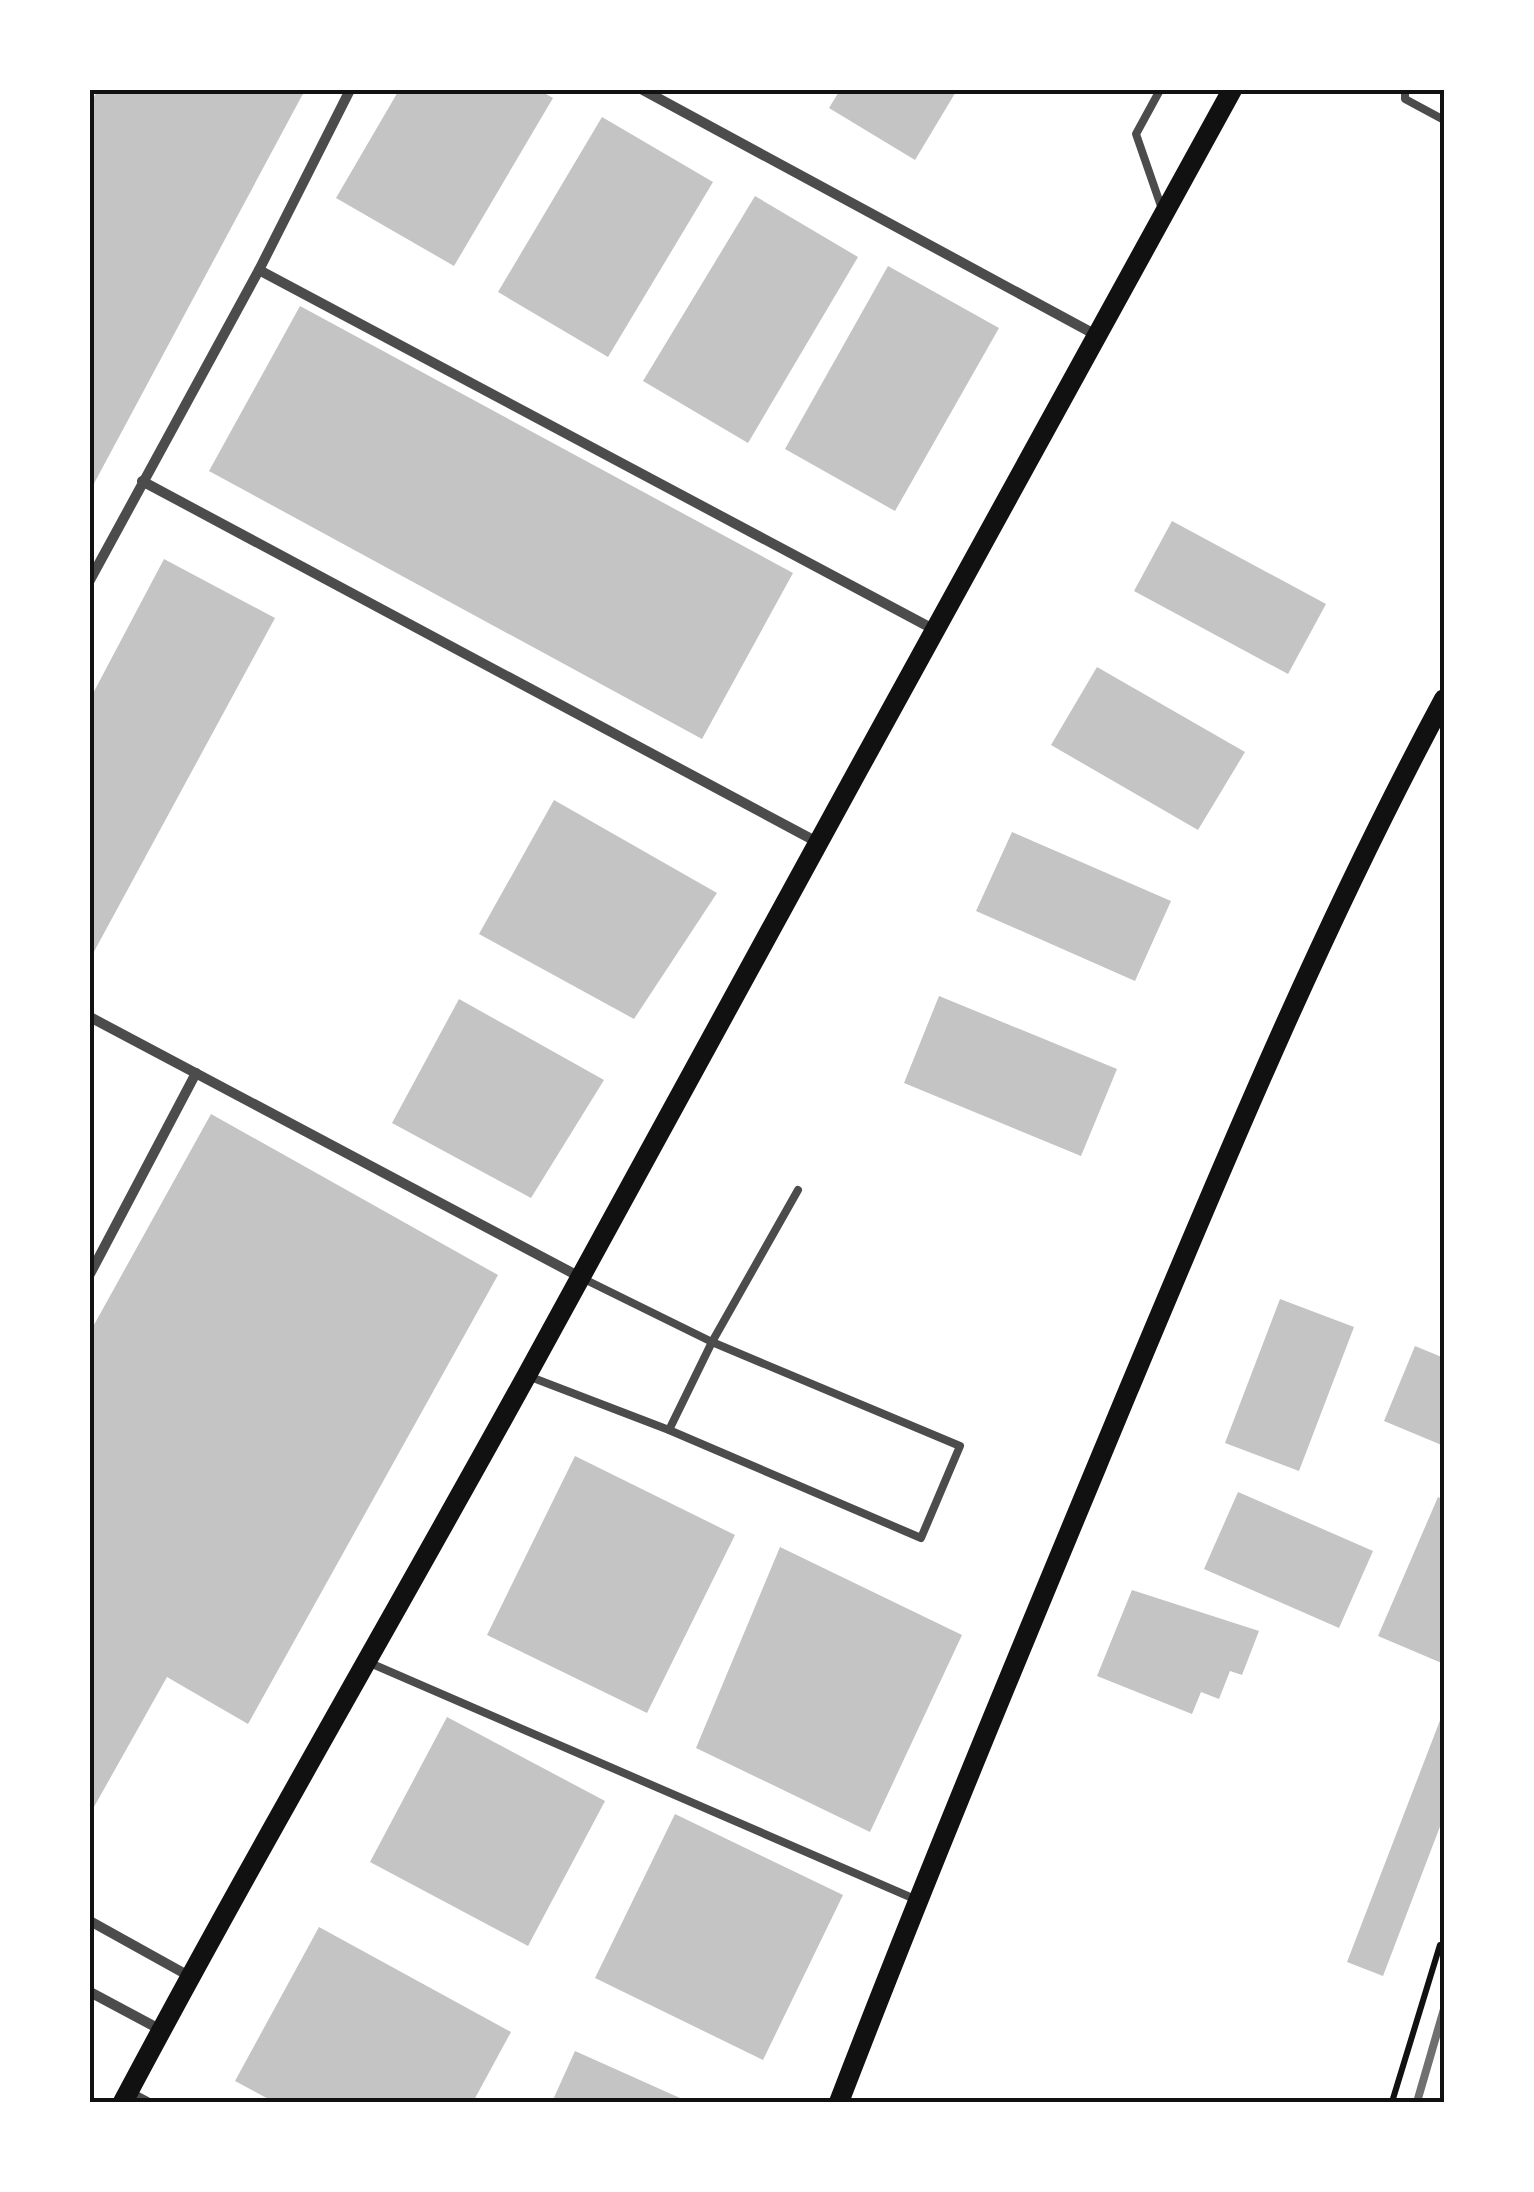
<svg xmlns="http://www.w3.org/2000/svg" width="1534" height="2192" font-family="'DM Sans',sans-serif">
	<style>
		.building { fill: #c4c4c4 }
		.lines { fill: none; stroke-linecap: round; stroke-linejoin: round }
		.path { stroke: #111; stroke-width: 6 }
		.service { stroke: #4c4c4c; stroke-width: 8 }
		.minor { stroke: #4c4c4c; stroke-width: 10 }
		.secondary { stroke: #111; stroke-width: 20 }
		.rail { stroke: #707070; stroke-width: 8 }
		.neatline { fill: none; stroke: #111; stroke-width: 4 }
	</style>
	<rect width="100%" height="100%" fill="#fff"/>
	<g class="building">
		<path d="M98,90h207l-215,401v-387z"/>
		<path d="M399,90h140l14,8 -99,168 -118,-68z"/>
		<path d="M840,90h117l-42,70 -86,-52z"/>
		<path d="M602,117l111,65 -105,175 -110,-65z"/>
		<path d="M755,196l103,61 -110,186 -105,-62z"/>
		<path d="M888,266l111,62 -104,183 -110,-62z"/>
		<path d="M300,306l493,267 -91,166 -493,-268z"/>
		<path d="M1172,521l154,83 -38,70 -154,-83z"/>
		<path d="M164,559l111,59 -185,341v-260z"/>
		<path d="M1097,667l148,85 -47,78 -147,-85z"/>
		<path d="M554,800l163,93 -83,126 -155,-85z"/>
		<path d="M1012,832l159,69 -36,80 -159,-70z"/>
		<path d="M939,996l178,73 -36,87 -177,-73z"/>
		<path d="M459,999l145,81 -73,118 -139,-75z"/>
		<path d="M211,1114l287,161 -250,449 -81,-47 -77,137v-482z"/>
		<path d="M1280,1299l74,28 -55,144 -74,-28z"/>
		<path d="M1415,1346l29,12v88l-60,-25z"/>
		<path d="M575,1456l160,79 -88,178 -160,-78z"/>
		<path d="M1238,1492l135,59 -34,77 -135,-59z"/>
		<path d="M1438,1497l6,3v164l-66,-28z"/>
		<path d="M780,1547l182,88 -92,197 -174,-84z"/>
		<path d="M1132,1590l127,41 -17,44 -12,-4 -11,28 -18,-7 -9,22 -95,-38z"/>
		<path d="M1444,1710v106l-61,160 -36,-14z"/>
		<path d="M447,1717l158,84 -77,145 -158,-84z"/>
		<path d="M675,1814l168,81 -80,165 -168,-82z"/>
		<path d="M319,1927l192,105 -38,70h-199l-39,-21z"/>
		<path d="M575,2051l114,51h-137z"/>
	</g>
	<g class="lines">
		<path class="path" d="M1392,2102l48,-157"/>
		<g class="service">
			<path d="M1160,90l-24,44 26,75"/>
			<path d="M1405,90v9l39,21"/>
			<path d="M528,1376l141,54 252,108 39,-92 -248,-104 -128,-63"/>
			<path d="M669,1430l43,-88 86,-152"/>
			<path d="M370,1663l547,237"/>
		</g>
		<g class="minor">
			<path d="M643,90l453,245"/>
			<path d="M259,270l674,359"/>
			<path d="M142,481l675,361"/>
			<path d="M90,580l169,-310 91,-180"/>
			<path d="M90,1017l490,260"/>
			<path d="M90,1274l106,-201"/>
			<path d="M90,1921l99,55"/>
			<path d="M90,1992l71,38"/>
			<path d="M128,2092l19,10"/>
		</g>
		<g class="secondary">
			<path d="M123,2102c130,-245 270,-484 404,-727 236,-428 467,-858 705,-1285"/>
			<path d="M839,2102c92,-239 191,-475 289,-711 98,-234 196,-469 316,-692"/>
		</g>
		<g class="rail">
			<path d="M1417,2102l27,-93"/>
			<path d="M1443,2102l1,-3"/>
		</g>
	</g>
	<rect width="1534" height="2192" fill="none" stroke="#ffffff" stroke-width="185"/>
	<rect x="92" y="92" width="1350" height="2008" class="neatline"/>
</svg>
